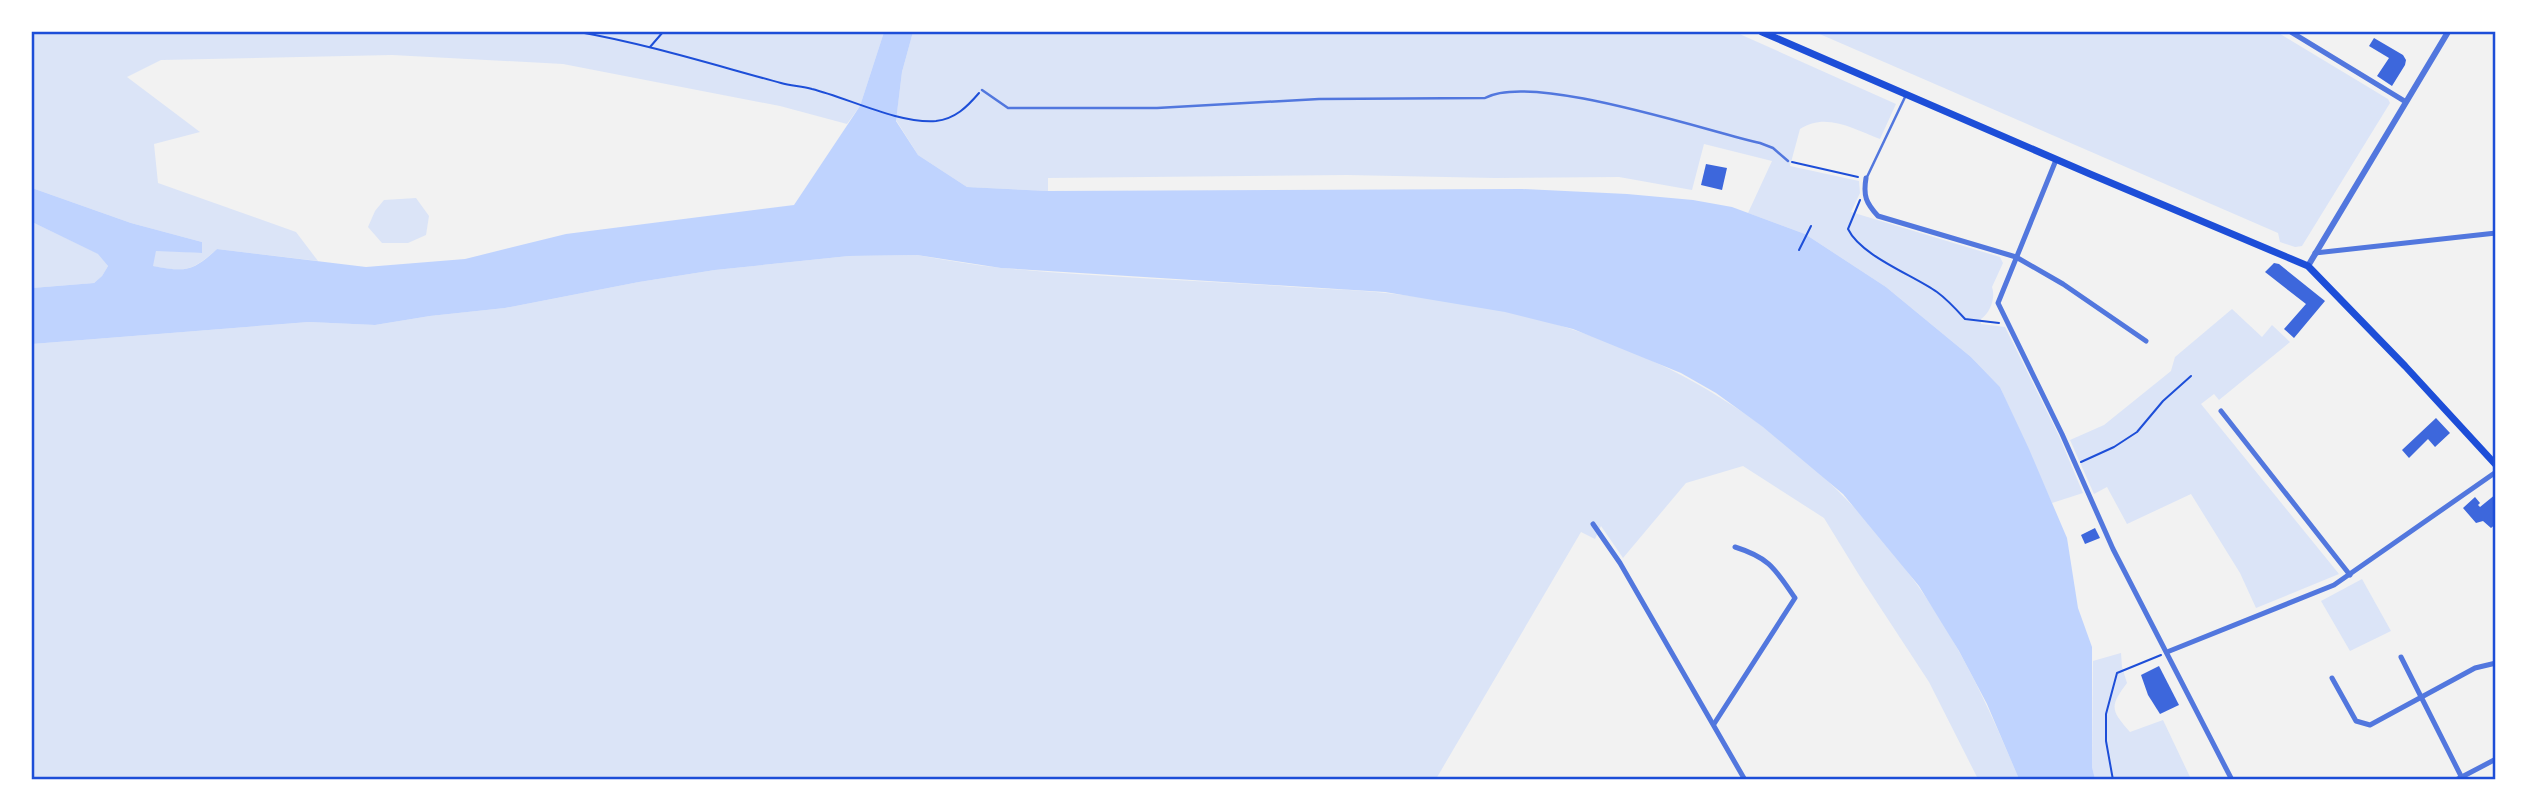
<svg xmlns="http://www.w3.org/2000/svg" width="2527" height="811" font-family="'DejaVu Sans',sans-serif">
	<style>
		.green { fill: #dbe4f7 }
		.water { fill: #bfd3fe }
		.building { fill: #3d67dc }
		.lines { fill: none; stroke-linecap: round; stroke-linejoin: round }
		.path { stroke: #1d4ed8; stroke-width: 2 }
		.service { stroke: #5277de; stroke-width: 2.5 }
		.minor { stroke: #5277de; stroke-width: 5 }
		.tertiary { stroke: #5277de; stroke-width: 6 }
		.secondary { stroke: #1d4ed8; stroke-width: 7 }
		.neatline { fill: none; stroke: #1d4ed8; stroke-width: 2.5 }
	</style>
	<rect width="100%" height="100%" fill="#f2f2f2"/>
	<g class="green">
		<path d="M32,32h852l-24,74 -13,18 -67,-18 -217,-42 -171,-9 -231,5 -34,17 73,55 -46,12 4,39 138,49 22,29 -101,-12c-26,23 -31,23 -65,17l4,-16 45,3 1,-11 -71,-19 -99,-35z"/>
		<path d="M913,32h822l161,72 -16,35c-27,-10 -54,-27 -80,-10l-10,37 69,15 1,12 -9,19 149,45 3,6 -11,24c4,11 -2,26 -11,32v5l24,3 54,109 24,57 -31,10 -52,-116 -29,-30 -85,-70 -81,-53 -57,-21 24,-52 -68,-17 -12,46 -73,-13 -124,1 -148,-3 -299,3v13l-81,-4 -49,-32 -22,-35 6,-48z"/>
		<path d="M1815,32h462l111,67 2,4 -88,143 -7,1 -15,-5 -2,-9z"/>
		<path d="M416,198l13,18 -3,19 -18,8h-26l-14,-16 7,-16 9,-11z"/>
		<path d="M32,222l67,32 9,12 -6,10 -8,7 -62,5z"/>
		<path d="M917,255c28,5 57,10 85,13 92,9 185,12 278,18 35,3 71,3 106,7 62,7 128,17 188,37 142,46 258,134 344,256 43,60 73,126 101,193h-41l-49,-97 -70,-107 -35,-57 -81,-52 -57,17 -63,75 -22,-32 -6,13 -14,-7 -145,247 -1404,1v-436l277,-22 66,3 55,-9 75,-8 134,-26 76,-12 134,-14z"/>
		<path d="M2232,309l30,28 10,-12 18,17 -71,58 -5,-6 -13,10 138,170 -83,34 -16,-35 -49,-79 -64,30 -20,-37 -13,7 -24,-54 34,-15 67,-54 4,-14z"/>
		<path d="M2362,579l29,52 -41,20 -29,-50z"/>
		<path d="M2121,653l1,14 5,16c-18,24 -16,27 3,49l33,-12 28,59h-96l-3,-12 1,-106z"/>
	</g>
	<path class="water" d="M884,32h29l-11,40 -6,49 22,34 49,32 81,4 474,-2 105,5 66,6 39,7 73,27 81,53 85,70 29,30 29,62 38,89 11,70 14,39v120l3,12h-76l-32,-75 -28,-53 -40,-65 -76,-92 -80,-67 -47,-34 -35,-20 -108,-44 -68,-17 -120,-20 -384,-24 -84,-13 -68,1 -134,14 -76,12 -134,26 -75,8 -55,9 -66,-3 -277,22v-56l62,-5 8,-7 6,-10 -10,-12 -66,-32v-34l99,35 71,19v11l-46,-2 -3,15c33,6 39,6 64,-17l149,18 99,-8 101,-25 228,-29 66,-99z"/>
	<g class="building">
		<path d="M2374,38l29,17 3,5 -1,5 -13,21 -15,-10 12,-18 -20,-12z"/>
		<path d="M1706,164l21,4 -5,22 -21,-5z"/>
		<path d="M2274,263l5,1 46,37 -31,37 -10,-9 22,-25 -41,-32z"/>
		<path d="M2436,418l14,15 -15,14 -7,-8 -19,19 -7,-8z"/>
		<path d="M2496,494v30l-5,4 -8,-7 -7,2 -13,-15 12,-11 5,6 -2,2 2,2z"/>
		<path d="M2095,528l5,10 -15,6 -4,-9z"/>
		<path d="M2159,666l20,39 -19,9 -12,-19 -7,-20z"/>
	</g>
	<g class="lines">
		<g class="path">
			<path d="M579,32c68,12 135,33 202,51 10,3 21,3 31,6 36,9 87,35 124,32 19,-2 31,-14 43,-28"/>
			<path d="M650,47l13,-15"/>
			<path d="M1792,162l66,15"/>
			<path d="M1860,200l-12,29c13,27 65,46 89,63 11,8 19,17 28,27l34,4"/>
			<path d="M1799,250l12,-24"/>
			<path d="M2081,462l33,-15 23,-15 26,-31 28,-25"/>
			<path d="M2113,780l-7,-39v-27l11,-41 44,-18"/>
		</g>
		<g class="service">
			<path d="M982,90l26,18h149l162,-9 166,-1c46,-26 218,32 275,45l13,5 15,13"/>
			<path d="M1867,177l39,-82"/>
		</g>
		<g class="minor">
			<path d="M2291,32l115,70"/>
			<path d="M2056,160l-58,143 64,131 51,115 119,231"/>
			<path d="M1866,178c-3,18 0,25 12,38l138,41 47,27 83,57"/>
			<path d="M2315,253l181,-20"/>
			<path d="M2221,411l129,164"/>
			<path d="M1593,524l27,39 125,217"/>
			<path d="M2167,652l167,-67 162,-113"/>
			<path d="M2401,657l62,123"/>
			<path d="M2332,678l24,43 14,4 105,-57 21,-5"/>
			<path d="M1714,724l81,-126c-20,-29 -25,-40 -60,-51"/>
			<path d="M2456,780l40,-21"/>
		</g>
		<path class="tertiary" d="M2308,266l140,-234"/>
		<path class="secondary" d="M1762,32l328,142 218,92 97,100 91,99"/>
	</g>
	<rect width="2527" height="811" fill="none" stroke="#ffffff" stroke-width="66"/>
	<rect x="33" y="33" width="2461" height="745" class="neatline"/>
</svg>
